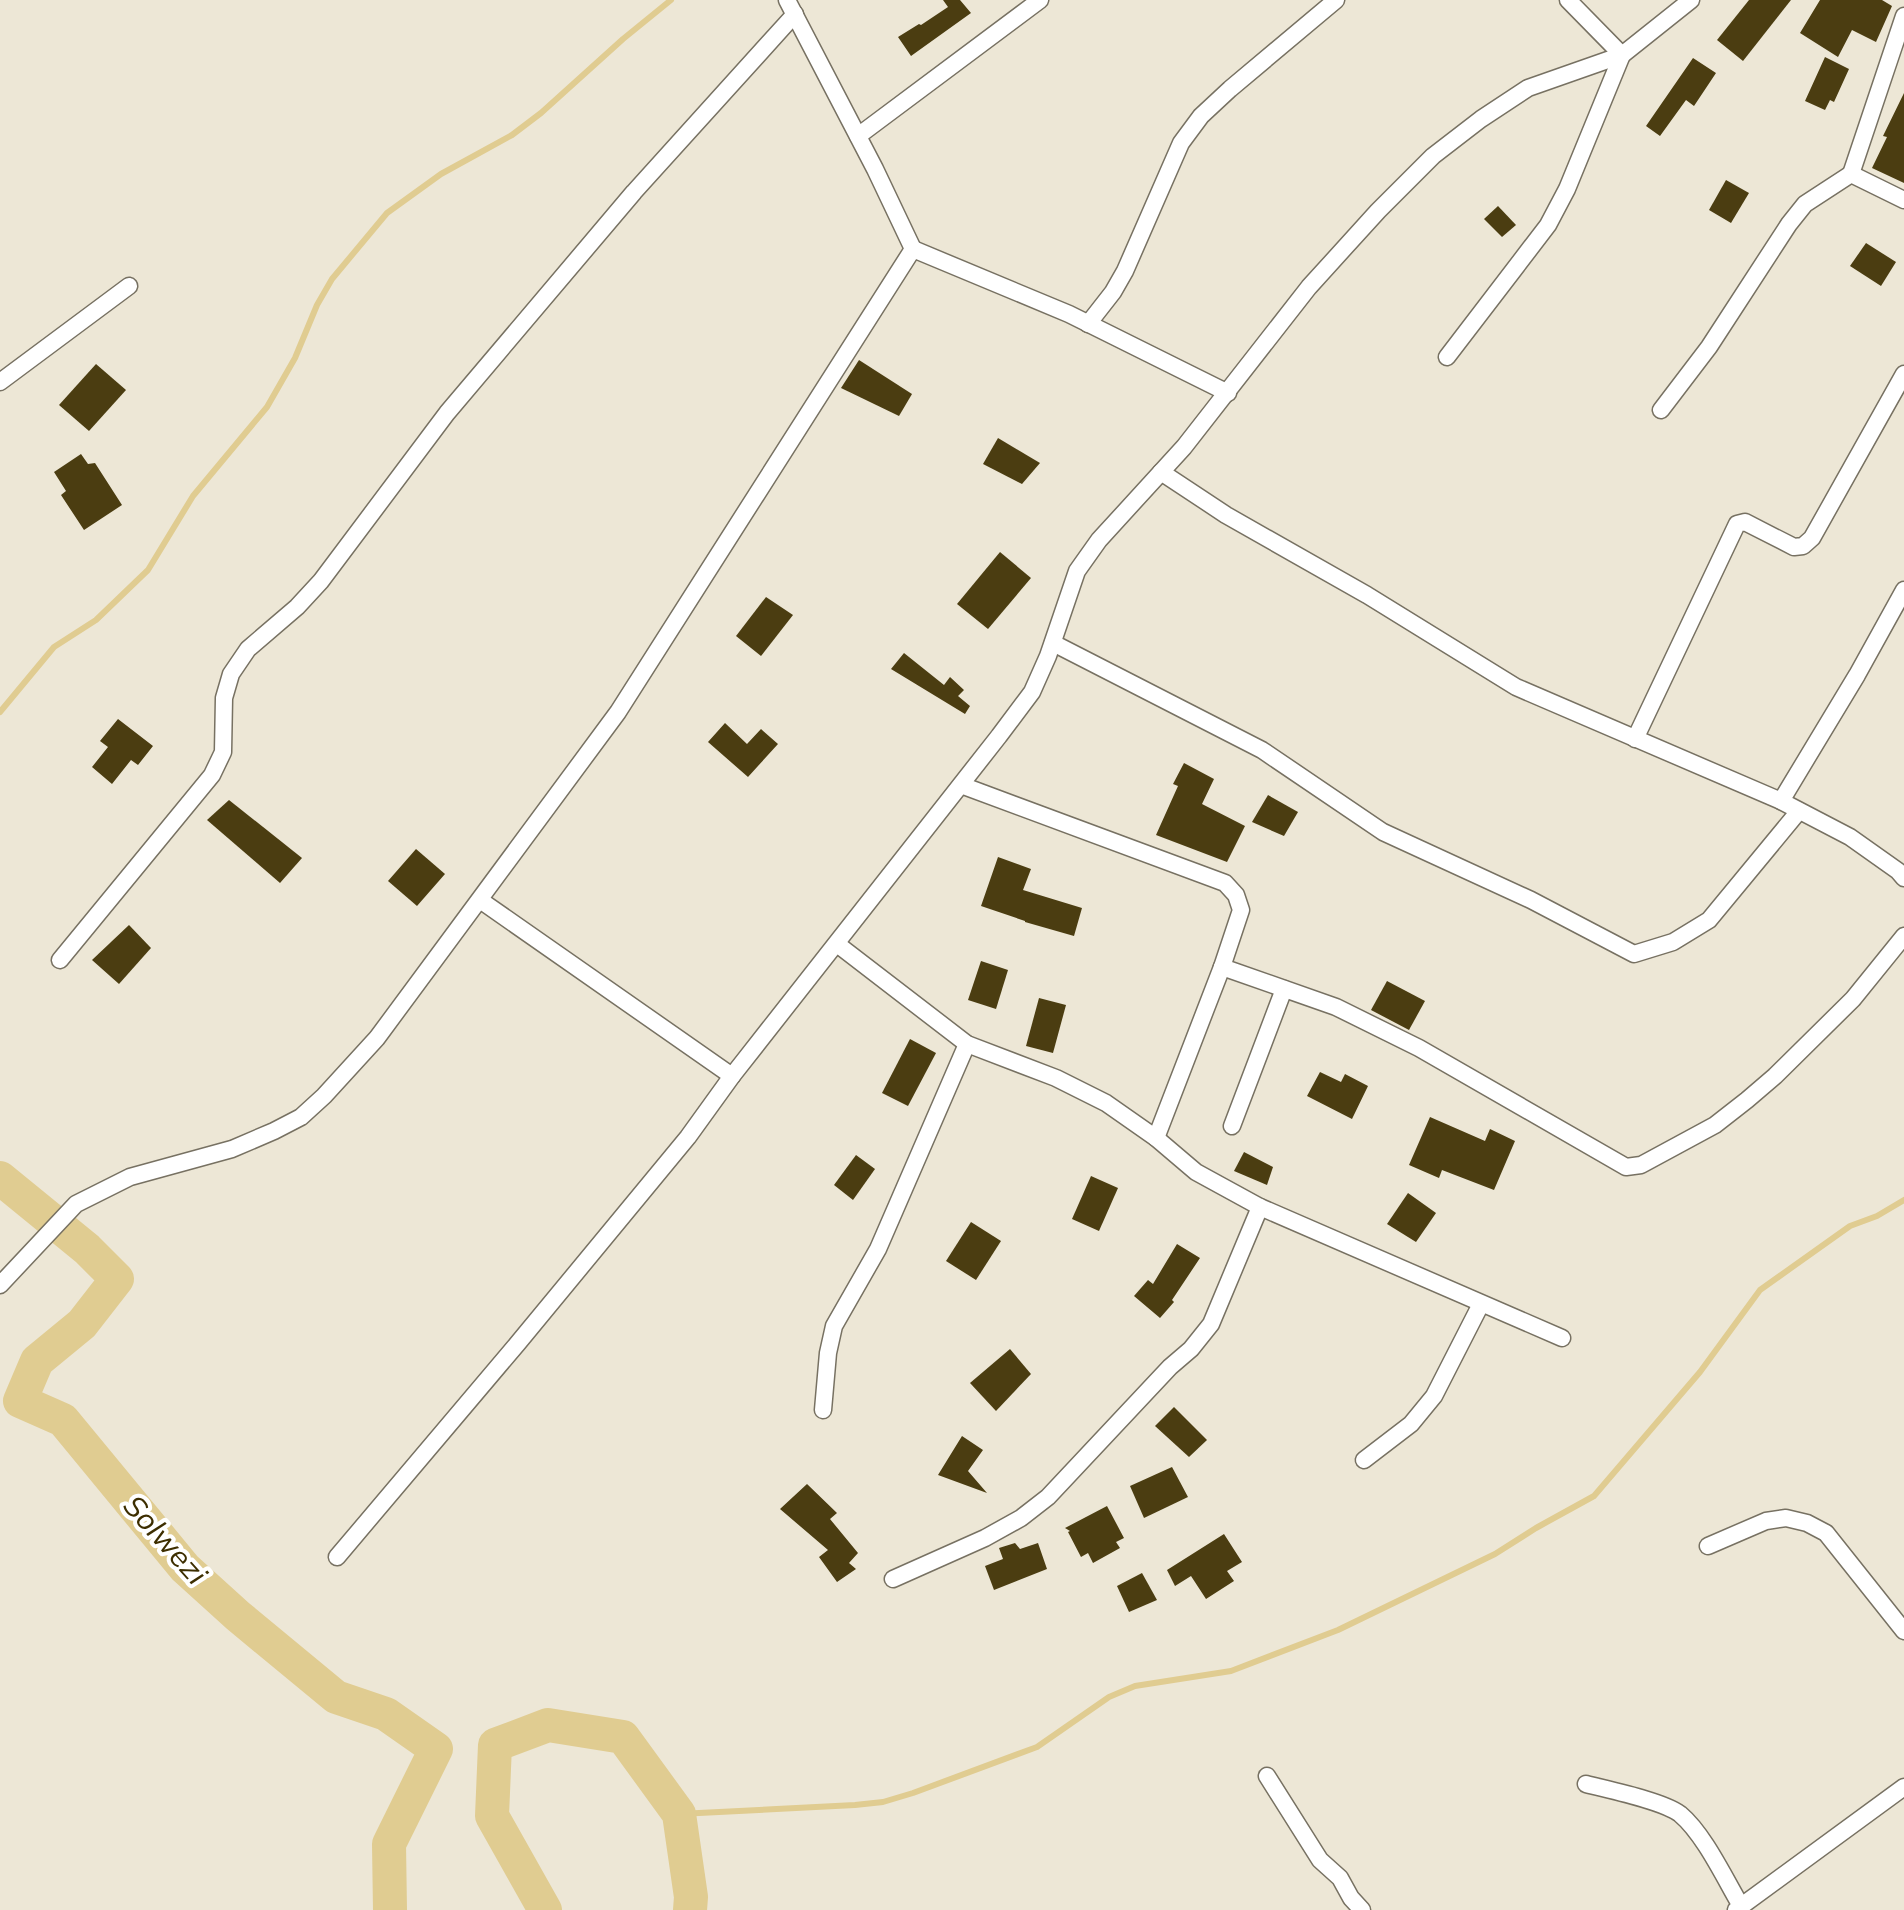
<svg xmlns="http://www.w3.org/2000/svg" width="1904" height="1910" font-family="Mulish,sans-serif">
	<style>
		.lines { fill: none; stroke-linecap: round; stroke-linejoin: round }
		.stream { stroke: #e0cc91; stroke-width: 6 }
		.river { stroke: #e0cc91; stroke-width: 34 }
		.building { fill: #4b3d11 }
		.street-casing { stroke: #777162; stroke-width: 19 }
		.street { stroke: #fff; stroke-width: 16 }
		.labels { text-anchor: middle; stroke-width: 8; stroke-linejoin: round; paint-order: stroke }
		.water-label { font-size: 30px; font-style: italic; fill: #3d2e00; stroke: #fff }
	</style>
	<rect width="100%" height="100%" fill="#ede7d6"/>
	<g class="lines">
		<g class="stream">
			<path d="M0,712l54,-65 42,-27 52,-50 45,-74 74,-89 28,-49 22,-53 15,-26 55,-66 54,-39 71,-39 29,-22 82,-74 48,-39"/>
			<path d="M679,1814l176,-9 28,-3 30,-9 124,-46 72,-50 26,-11 96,-15 107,-41 157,-76 41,-26 58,-32 106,-124 60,-82 90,-64 27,-10 27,-16"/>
		</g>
		<g class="river">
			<path d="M0,1178l87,71 30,30 -35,45 -45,37 -17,40 43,19 122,148 53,48 98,81 50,17 50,35 -47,95 1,66"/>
			<path d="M545,1910l-53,-94 3,-71 53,-20 75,12 56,77 12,83 -1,13"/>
		</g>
	</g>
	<g class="building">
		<path d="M943,0h17l11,13 -60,43 -13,-19 21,-13 2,1 27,-18z"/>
		<path d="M1749,0h42l-48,61 -26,-21z"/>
		<path d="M1820,0h62l10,6 -16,36 -24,-12 -14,27 -38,-24z"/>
		<path d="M1825,57l24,12 -15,33 -4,-2 -5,10 -20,-9z"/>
		<path d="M1693,58l23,15 -22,33 -8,-6 -26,36 -14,-10z"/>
		<path d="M1904,93v90l-32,-15 15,-31 -4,-1z"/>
		<path d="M1726,180l23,13 -18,30 -22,-13z"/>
		<path d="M1498,206l18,19 -14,12 -18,-18z"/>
		<path d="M1866,243l30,19 -15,24 -31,-20z"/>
		<path d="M859,360l53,34 -13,22 -58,-28z"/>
		<path d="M96,364l30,26 -37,41 -30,-26z"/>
		<path d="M998,438l42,25 -18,21 -39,-20z"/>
		<path d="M81,454l7,10 7,-1 27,42 -38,25 -23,-35 5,-4 -12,-19z"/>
		<path d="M1000,552l31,26 -43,51 -31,-25z"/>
		<path d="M766,597l27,18 -32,41 -25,-20z"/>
		<path d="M904,653l40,32 6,-8 14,13 -6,6 12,10 -5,8 -74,-45z"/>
		<path d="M118,719l35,27 -15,19 -7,-5 -19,24 -20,-17 16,-20 -8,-6z"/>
		<path d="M725,723l22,21 14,-15 17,15 -30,33 -40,-35z"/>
		<path d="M1184,763l30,16 -12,25 43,22 -18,36 -71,-27 22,-49 -5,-2z"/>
		<path d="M1268,795l30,17 -14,24 -32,-14z"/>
		<path d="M229,800l73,58 -22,25 -73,-63z"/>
		<path d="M416,849l29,25 -28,32 -29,-25z"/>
		<path d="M998,857l33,12 -8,21 59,18 -8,28 -49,-14v-1l-44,-15z"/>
		<path d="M129,925l22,23 -32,36 -27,-24z"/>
		<path d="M981,961l27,9 -12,39 -28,-9z"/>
		<path d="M1387,981l38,20 -16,29 -38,-20z"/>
		<path d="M1039,998l27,7 -13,48 -27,-7z"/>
		<path d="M910,1039l26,14 -28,53 -26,-13z"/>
		<path d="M1320,1072l21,10 4,-8 23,12 -16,33 -45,-23z"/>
		<path d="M1430,1117l55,24 5,-12 25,12 -21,49 -52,-20 -3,8 -30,-13z"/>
		<path d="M1244,1152l29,15 -6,18 -33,-14z"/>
		<path d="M856,1155l19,14 -22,31 -19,-15z"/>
		<path d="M1091,1176l27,12 -19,43 -27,-12z"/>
		<path d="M1408,1193l28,20 -20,29 -29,-18z"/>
		<path d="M971,1222l30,19 -25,39 -30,-19z"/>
		<path d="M1177,1244l23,14 -28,42 2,2 -14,16 -26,-22 14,-16 5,4z"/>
		<path d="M1010,1349l21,25 -35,37 -26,-28z"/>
		<path d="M1174,1407l33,33 -18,17 -34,-31z"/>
		<path d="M962,1436l21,14 -15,21 19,22 -49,-18z"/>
		<path d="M1172,1467l16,30 -44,21 -14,-32z"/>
		<path d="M807,1484l30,29 -7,6 28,34 -9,10 7,6 -19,13 -18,-25 9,-7 -48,-41z"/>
		<path d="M1107,1506l17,32 -8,4 4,6 -27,15 -5,-10 -7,4 -13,-25 2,-1 -5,-3z"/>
		<path d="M1224,1534l18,28 -15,9 7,10 -28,18 -15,-23 -16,10 -8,-16z"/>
		<path d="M1015,1543l5,6 18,-6 9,26 -53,21 -9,-24 18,-7 -4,-11z"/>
		<path d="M1142,1573l15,27 -28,12 -12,-26z"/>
	</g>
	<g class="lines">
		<g class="street-casing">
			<g id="street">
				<path d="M858,136l182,-136"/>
				<path d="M1851,174l53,-158"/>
				<path d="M913,249l156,65 159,79"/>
				<path d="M1088,324l25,-32 12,-21 56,-128 20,-27 29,-27 106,-89"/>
				<path d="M1447,357l101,-132 19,-36 55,-134 -54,-55"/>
				<path d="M0,382l129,-96"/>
				<path d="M1661,410l48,-63 80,-123 16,-20 46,-30 53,26"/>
				<path d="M1161,472l65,43 141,80 149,92 265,114 69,36 48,34 6,7"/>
				<path d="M1053,643l209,107 121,82 148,68 103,54 39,-12 36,-22 90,-109"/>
				<path d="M1635,739l102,-215 8,-2 49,25 9,-1 9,-8 92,-164"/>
				<path d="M961,785l264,98 11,12 5,15 -19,57 -66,171"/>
				<path d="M1781,801l76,-126 47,-85"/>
				<path d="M480,900l252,176"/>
				<path d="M837,944l130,100 89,34 50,25 50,35 40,34 64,35 302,131"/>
				<path d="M60,960l152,-185 11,-23 1,-54 7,-24 17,-25 49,-42 24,-26 126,-168 187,-221 161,-178"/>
				<path d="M1222,967l114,40 83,41 207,119 15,-2 74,-40 32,-25 28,-24 78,-77 51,-63"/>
				<path d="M1232,1126l52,-137"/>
				<path d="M0,1285l76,-81 54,-27 102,-28 42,-18 27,-14 23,-21 53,-58 241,-326 295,-463 -38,-80 -88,-169"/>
				<path d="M823,1410l5,-57 6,-27 44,-77 89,-205"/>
				<path d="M1364,1460l47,-36 23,-28 47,-92"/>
				<path d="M1708,1546l58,-25 20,-3 21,5 19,10 78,98"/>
				<path d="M337,1557l181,-214 170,-206 44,-61 267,-340 33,-44 16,-36 29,-85 22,-31 85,-93 125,-160 69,-76 55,-55 48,-37 47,-31 94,-33 69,-55"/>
				<path d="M893,1579l92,-41 36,-20 27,-21 122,-130 21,-18 20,-25 49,-117"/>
				<path d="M1267,1776l53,84 20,18 11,20 11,12"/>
				<path d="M1586,1784c23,6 77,17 94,30 24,20 45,65 61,92"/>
				<path d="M1736,1910l168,-123"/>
			</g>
		</g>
		<use href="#street" class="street"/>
	</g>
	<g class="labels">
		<g class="water-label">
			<text transform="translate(165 1540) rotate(48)" y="10">Solwezi</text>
		</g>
	</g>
</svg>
